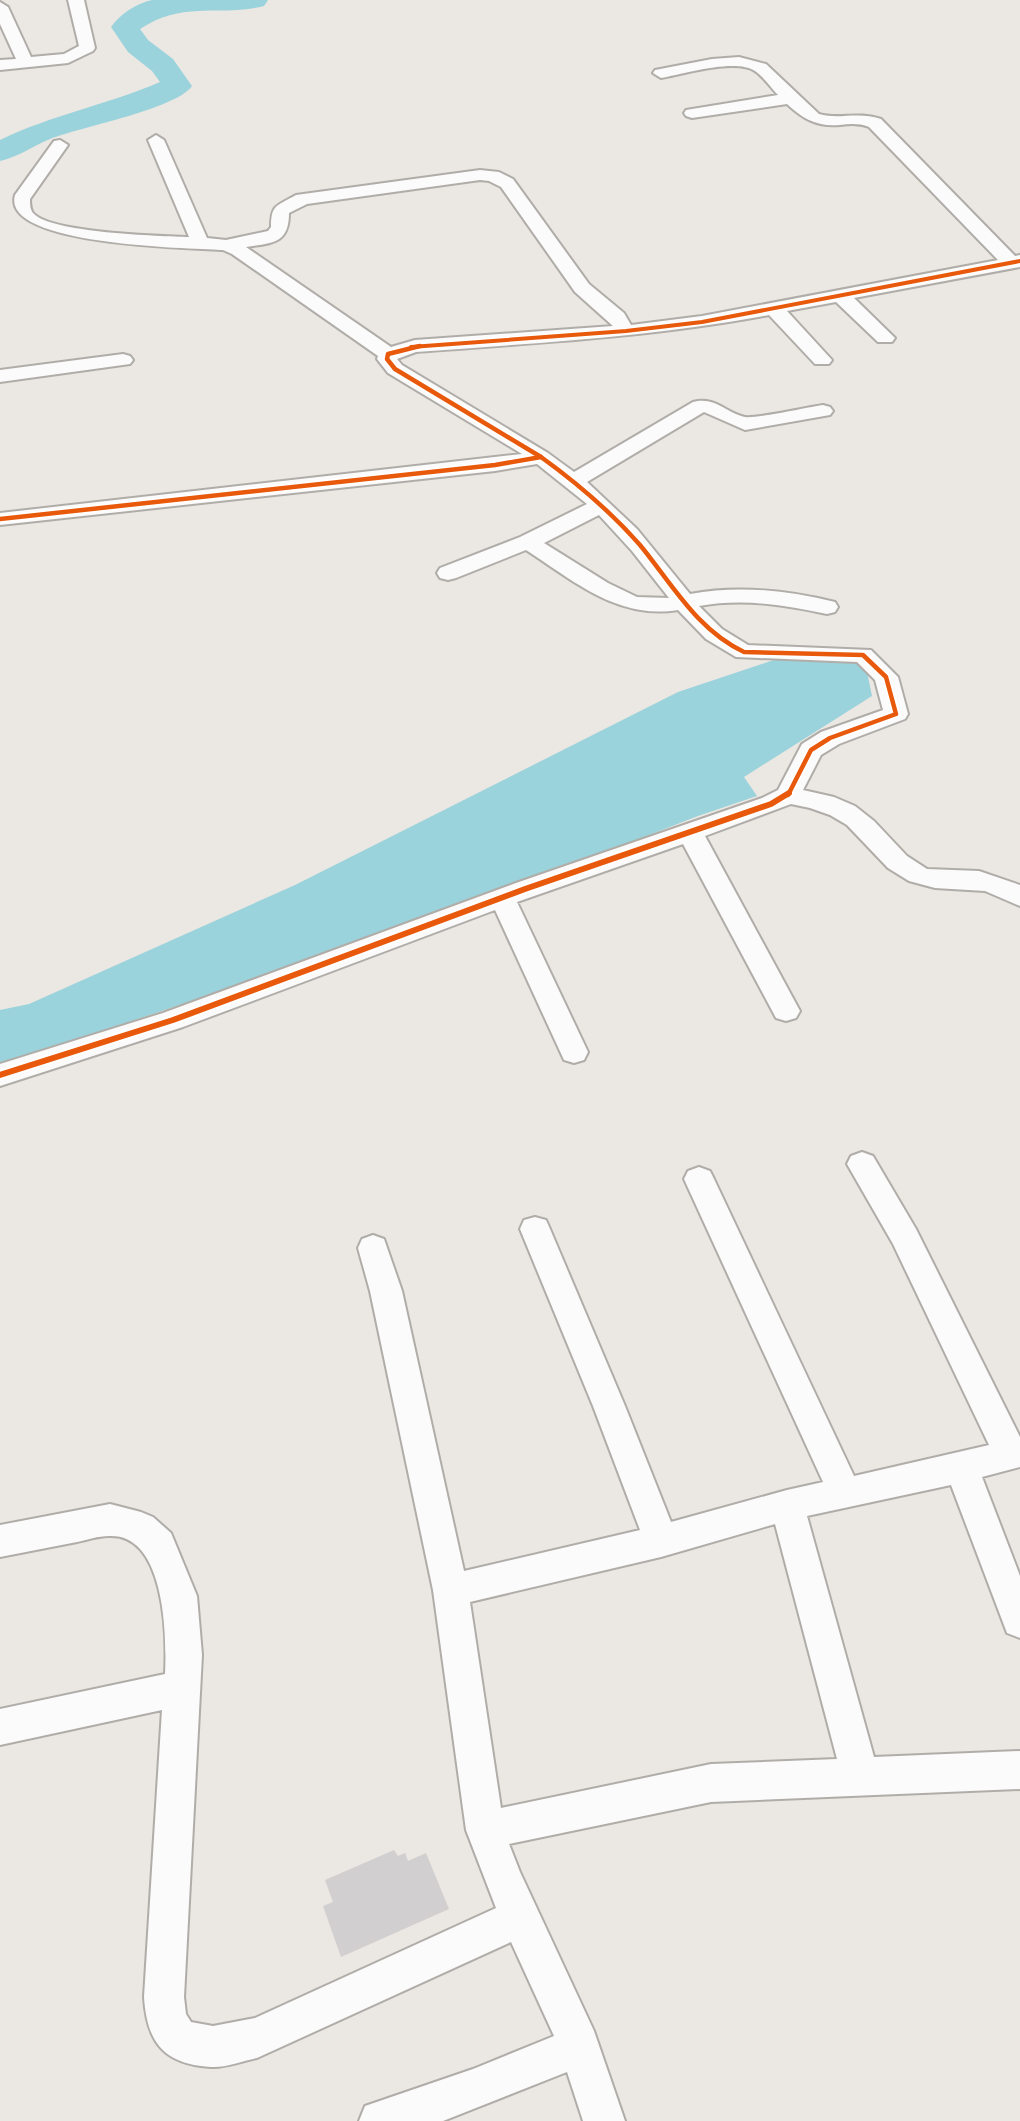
<svg xmlns="http://www.w3.org/2000/svg" width="1020" height="2121" font-family="Jost,sans-serif">
	<style>
		.water { fill: #9bd3dc }
		.lines { fill: none; stroke-linecap: round; stroke-linejoin: round }
		.river { fill: #9bd3dc; fill-rule: evenodd }
		.building { fill: #d1cfcf }
		.minor-casing { stroke: #b0ada9; stroke-width: 4 }
		.minor { fill: #fcfbfb; fill-rule: evenodd }
		.cycleway-far2-casing { stroke: #fff; stroke-width: 6 }
		.cycleway-far1-casing { stroke: #fff; stroke-width: 8 }
		.cycleway-casing { stroke: #fff; stroke-width: 10 }
		.cycleway-far2 { stroke: #e8590c; stroke-width: 4 }
		.cycleway-far1 { stroke: #e8590c; stroke-width: 4.5 }
		.cycleway { stroke: #e8590c; stroke-width: 6 }
	</style>
	<rect width="100%" height="100%" fill="#ebe7e2"/>
	<path class="water" d="M774,660l91,2 7,34 -128,81 13,19 -59,20 -254,99 -444,151v-56l29,-6 266,-119 383,-193z"/>
	<g class="lines">
		<path class="river" d="M268,0l-4,6c-45,11 -80,-6 -124,23l8,11 25,19 19,27c-16,23 -112,41 -142,53 -17,7 -32,18 -50,22v-21c51,-25 107,-35 160,-58l-8,-11 -24,-19 -17,-25c9,-13 26,-24 41,-27z"/>
	</g>
	<path class="building" d="M394,1850l4,6 7,-3 3,8 18,-8 23,56 -108,48 -18,-51 10,-4 -8,-22z"/>
	<g class="lines">
		<g class="minor-casing">
			<g id="minor">
				<path d="M68,0h16l11,48 -2,3 -25,12 -68,7v-10l16,-1 -16,-35v-22l8,5 23,50 33,-3 15,-8z"/>
				<path d="M739,57l27,7 53,50c20,6 39,-3 62,5l134,137 5,-1v12l-166,31 41,40 -3,4h-14l-42,-40 -49,9 45,49 -3,4h-14l-46,-49c-117,22 -234,28 -353,37l-19,7 5,6 146,88 26,19 119,-70c22,-6 33,11 52,15 10,2 64,-10 78,-12l7,2 3,4 -3,4 -85,15 -41,-18 -117,70 50,47 53,65c49,-9 96,-4 145,8l3,5 -3,5 -8,2c-43,-9 -84,-16 -128,-8l23,23 26,16 123,5 27,27 10,37 -3,5 -66,25 -18,11 -18,35 31,7 21,9 19,15 33,35 20,13 52,2 41,14v21l-35,-15 -50,-3 -26,-7 -21,-13 -41,-43 -17,-10 -20,-7 -19,-4 -86,32 95,175 -4,7 -10,3 -10,-3 -93,-174 -166,58 71,150 -4,8 -10,3 -10,-3 -69,-150 -312,117 -183,59v-22l163,-51 353,-130 246,-85 16,-8 24,-46 19,-12 62,-22 -8,-30 -18,-18 -121,-5 -30,-18 -28,-29c-60,10 -104,-29 -152,-60l-70,28 -8,2 -8,-2 -3,-5 3,-5 80,-31 67,-33 -50,-40 -42,7 -495,54v-12l522,-59 -134,-81 -11,-14 1,-3 -146,-102 -9,-4c-22,-2 -223,-3 -208,-55l39,-54 6,-1 8,5 -38,54c0,5 0,10 3,14 17,20 127,23 156,24l-41,-97 8,-5 8,5 43,98 19,2 42,-9 3,-4c0,-23 6,-21 25,-32l184,-25 19,2 14,7 76,105 35,29 7,12 71,-9 296,-56 -129,-133c-10,-4 -19,-3 -29,-2 -23,2 -37,-6 -53,-21l-95,14 -6,-2 -2,-3 2,-3 92,-15c-7,-7 -14,-18 -23,-24 -19,-13 -72,3 -94,7l-8,-5 2,-3 57,-11zM480,180l9,1 12,6 74,105 38,34 -198,14 -24,7 -145,-100c26,-4 43,-3 43,-34l18,-9zM599,515l33,36 37,47 -32,-1 -29,-14 -64,-40z"/>
				<path d="M123,354l7,2 3,4 -3,4 -130,18v-12z"/>
				<path d="M862,1152l11,4 43,73 104,208v30l-38,10 38,99v62l-13,-5 -56,-148 -144,31 67,241 146,-6v38l-309,13 -202,42 11,28 74,159 31,90h-42l-16,-49 -124,49h-84l6,-15 108,-37 81,-33 -43,-94 -254,116c-14,3 -32,10 -46,9 -47,-3 -64,-24 -67,-70l18,-287 -162,35v-36l165,-35c2,-39 0,-141 -56,-138 -11,0 -22,4 -32,6 -26,5 -51,10 -77,15v-32l110,-21 31,8 12,5 18,16 26,63 5,59 -18,342 2,17 5,8 22,4 42,-8 241,-110 -30,-78 -33,-240 -63,-299 -12,-43 4,-9 11,-4 11,4 18,52 62,280 176,-41 -47,-124 -73,-177 4,-9 11,-3 11,3 4,9 75,177 46,116 116,-32 36,-8 -139,-303 4,-8 11,-4 11,4 4,8 140,297 135,-31 -96,-201 -46,-80 4,-8zM775,1524l62,235 -126,5 -210,44 -31,-206 191,-45z"/>
			</g>
		</g>
		<use href="#minor" class="minor"/>
		<g class="cycleway-far2-casing">
			<path id="cycleway-far2" d="M411,347l215,-16 76,-9 318,-61"/>
		</g>
		<g class="cycleway-far1-casing">
			<g id="cycleway-far1">
				<path d="M541,457c36,26 70,55 99,88 32,39 57,85 104,107l119,3 23,22 10,37 -66,24 -19,12 -23,45"/>
				<path d="M0,519l495,-54 46,-8 -146,-88 -8,-10 1,-5 32,-8"/>
			</g>
		</g>
		<g class="cycleway-casing">
			<path id="cycleway" d="M0,1075l173,-55 352,-131 246,-85 18,-11"/>
		</g>
		<use href="#cycleway-far2" class="cycleway-far2"/>
		<use href="#cycleway-far1" class="cycleway-far1"/>
		<use href="#cycleway" class="cycleway"/>
	</g>
</svg>
